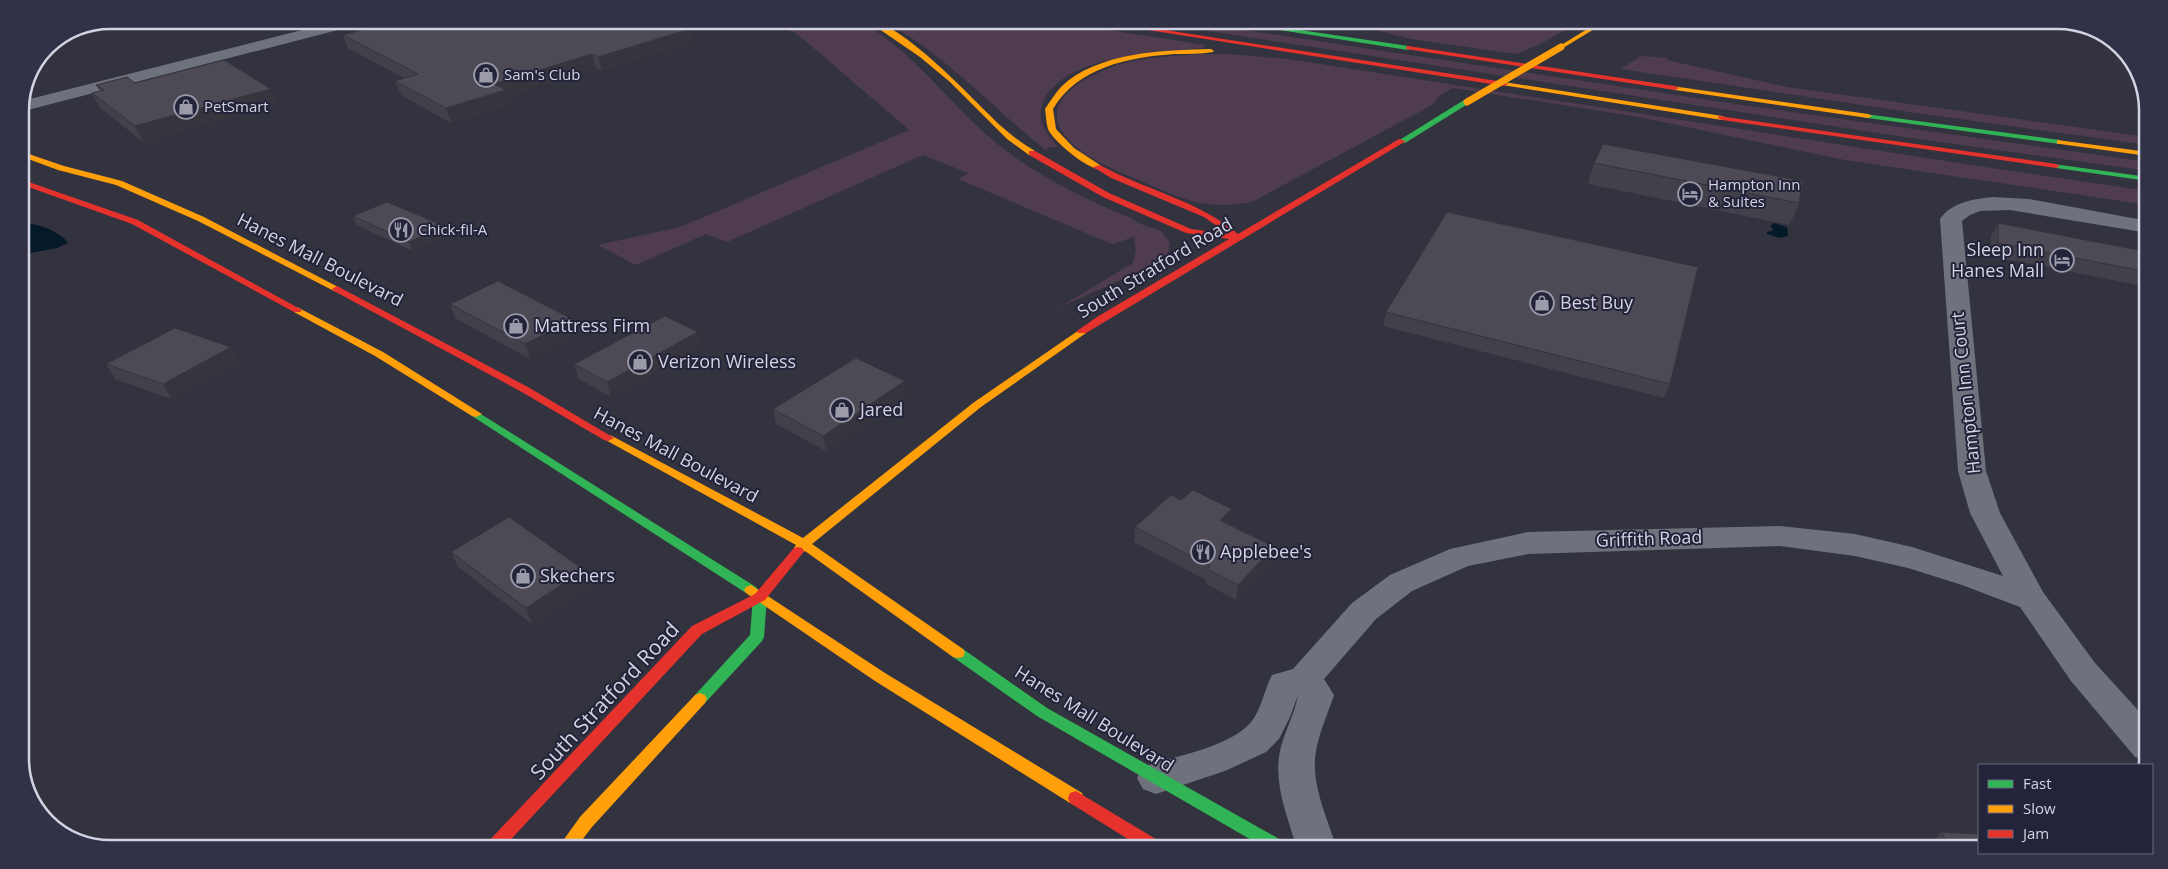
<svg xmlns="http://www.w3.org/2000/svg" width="2168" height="869" font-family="'Open Sans',sans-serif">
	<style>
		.green { fill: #4f3c4f }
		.water { fill: #051a29 }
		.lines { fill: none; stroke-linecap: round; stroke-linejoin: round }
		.street { fill: #6d727d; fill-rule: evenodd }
		.fast { fill: #30b455; fill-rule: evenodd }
		.slow { fill: #ff9f0a; fill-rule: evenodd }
		.jam { fill: #e5322d; fill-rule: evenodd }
		.slow-bridge { stroke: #ff9f0a; stroke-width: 7 }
		.wall { fill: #42404a }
		.shaded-wall { fill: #36343c }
		.building { fill: #4d4a56; stroke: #36343c }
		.labels { text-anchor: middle; stroke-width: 4; stroke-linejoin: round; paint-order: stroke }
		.far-poi-label { font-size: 15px; fill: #d3d3e3; stroke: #23233a; text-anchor: start }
		.poi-label { font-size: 18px; fill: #d3d3e3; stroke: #23233a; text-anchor: start }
		.street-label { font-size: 18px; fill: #d3d3e3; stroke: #23233a }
		.near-street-label { font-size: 21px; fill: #d3d3e3; stroke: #23233a }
		.rim { fill: none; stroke: #d3d3e3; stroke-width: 2.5 }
	</style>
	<rect width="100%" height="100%" fill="#33333f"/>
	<g class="green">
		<path d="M758,20h100c53,29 86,77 130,116 42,37 96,63 148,84l-1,2 26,9 9,12 -2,11 -14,11 -96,43 75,-45 3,-13 -2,-13 -22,7 -154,-65 10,-6 -45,-18 -196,87 -21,-8 -70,31 -38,-20 82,-18 229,-97 -113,-97z"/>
		<path d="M881,20h164l160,25 -3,3c-47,6 -126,5 -156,48 -12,19 -2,36 12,51h-11v4c-57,-45 -101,-97 -166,-131z"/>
		<path d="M1136,20h42l571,86 399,56v9l-243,-34z"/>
		<path d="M1270,20h56l11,6 -2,2z"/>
		<path d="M1345,20h238l-43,24 -24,10 -105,-15 -32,-8z"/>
		<path d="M1199,54h29l60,5 690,107 170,25v14l-303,-45 -206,-43 -186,-29 -14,8 -5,8 -182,98c-49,9 -72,-4 -116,-23 -23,-10 -62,-25 -75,-49 -21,-36 40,-61 67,-68 23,-5 47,-6 71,-8z"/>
		<path d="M1641,56l27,2 -1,2 120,27 361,50v8l-239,-33 -288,-43z"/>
	</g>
	<g class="water">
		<path d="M1774,223l13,4 1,9 -9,2 -12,-4v-2l7,-2 -4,-4z"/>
		<path d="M32,224c12,2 28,8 36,19l-11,5 -37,7v-30z"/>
	</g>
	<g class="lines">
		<g class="street">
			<path d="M342,20h26l-3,3 -345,89 2,-11z"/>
			<path d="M1993,197l36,2 119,22v12l-138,-23 -30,1 -10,4 -8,6 24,250 14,42 43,79 52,71 53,58v40l-13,-4 -64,-76 -51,-74 -58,-22 -54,-17 -53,-12 -75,-10 -252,8 -60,12 -56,25 -36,28 -52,60 10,16c-7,21 -17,42 -19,64 -2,30 13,61 22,90h-40c-9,-31 -24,-65 -17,-98 4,-19 15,-37 18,-56l-8,22 -11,22 -13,13 -41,19 -69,23 -13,-5 -6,-11 6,-11c31,-11 92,-20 111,-49 8,-13 11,-29 18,-43l21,-6 59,-66 38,-28 60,-26 78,-17 252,-6 75,8 57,13 91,29 -33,-63 -12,-42 -18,-252c12,-17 34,-20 53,-22z"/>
		</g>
		<g class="fast">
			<path d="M1216,20h16l176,26 3,2 -3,2z"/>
			<path d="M1464,100l7,2 -66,41 -7,-2z"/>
			<path d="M1865,114l195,26 4,2 -4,2 -192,-26h-3z"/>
			<path d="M2053,164l95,13v4l-92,-13 -4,-2z"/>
			<path d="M476,411l280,176 2,3 -2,3h-10l-274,-177 -2,-2z"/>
			<path d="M760,592l5,2 2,3 -3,40 -2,4 -57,62 -5,2 -5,-2 -2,-4 2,-4 55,-60 3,-38 2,-3z"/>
			<path d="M958,648l5,1 84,59 241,136 2,5h-23l-230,-133 -84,-59 -2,-4 2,-4z"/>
		</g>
		<g class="slow">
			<path d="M866,20c35,0 108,81 135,106 10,9 22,18 34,25v4h-6l-22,-16 -57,-57 -30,-25z"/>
			<path d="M1602,20h7l-46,28 -5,-1z"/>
			<path d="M1211,49l3,2 -1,1c-12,2 -26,2 -38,2 -46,3 -97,13 -122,55l3,20 18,19 26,17v4c-12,1 -48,-29 -52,-40 -2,-6 -2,-14 -3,-20 5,-8 10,-15 16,-22 36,-35 103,-37 150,-38z"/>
			<path d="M1504,82l218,34 4,2 -4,2 -220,-35v-2z"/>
			<path d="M1672,86l196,28 4,2 -4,2 -193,-28 -4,-2z"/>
			<path d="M2057,140l91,12v4l-88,-12h-3z"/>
			<path d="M20,151l44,15 58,15 82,36 138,72 -5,3 -3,-1 -136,-70 -82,-36 -58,-15 -38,-14z"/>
			<path d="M297,307l86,45 99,62 -6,3 -4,-1 -97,-60 -81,-44 -2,-2z"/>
			<path d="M1082,328l4,1 1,2 -1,2 -105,74 -169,137 151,105 2,4 -2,4 -5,1 -5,-1 -148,-106 -7,4 -4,-1 -2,-3 4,-6 -194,-107 6,-3 4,1 191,102 170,-135z"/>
			<path d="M751,585l134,88 197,120 2,5 -2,5 -6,2 -6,-2 -195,-122 -129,-88 -2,-3 2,-3z"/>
			<path d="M700,693l5,2 2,4 -2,4 -113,124 -17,22h-18l23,-32 115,-122z"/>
		</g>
		<g class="jam">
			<path d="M1085,20h15l404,62 4,2 -4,2z"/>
			<path d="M1408,46l267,40 4,2 -4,2 -269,-41v-2z"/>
			<path d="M1719,116l337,48 4,2 -4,2 -334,-48 -4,-2z"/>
			<path d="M1399,139l7,2 -320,192h-8l-1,-2 20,-14 132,-78 -43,-6 -83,-36 -74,-42v-4h6l74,42 82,36 37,5 -24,-17 -93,-39 -18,-11 7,-2c45,25 98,35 138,69z"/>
			<path d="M20,179l118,41 164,90 -2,2h-6l-162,-88 -112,-40z"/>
			<path d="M337,286l191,101 86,51 -6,3 -4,-1 -84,-49 -186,-100 -2,-2z"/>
			<path d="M798,547l4,1 2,3 -2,3 -37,46 -63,34 -200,215h-18l2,-5 206,-218 63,-32 39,-46z"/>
			<path d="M1076,791l88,53 2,5h-22l-74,-46 -2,-5 2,-5z"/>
		</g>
		<path class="slow-bridge" d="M1467,102l94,-55"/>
	</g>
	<g class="wall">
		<path d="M688,25l1,3 1,1 3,13 -91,29 -6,-3 -88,28 2,9 -59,18 -50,-28 -6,-14 9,-3 -56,-30 -5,-13z"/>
		<path d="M135,83l136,6 6,14 -134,39 -43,-34 -8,-15 8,-2 -4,-6z"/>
		<path d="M1594,163l205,40 -9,22 -202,-41z"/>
		<path d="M353,216l94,19 -34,16 -57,-26z"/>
		<path d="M1998,223l150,29v35l-157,-31v-20z"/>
		<path d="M450,304l128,30 -48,25 -75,-41z"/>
		<path d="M1386,312l284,72 -6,14 -281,-72z"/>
		<path d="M701,346l-90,51 -32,-18 -5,-15z"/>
		<path d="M231,347l7,14 -67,38 -56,-20 -9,-15z"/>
		<path d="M907,396l-81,55 -50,-27 -3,-15z"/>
		<path d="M1230,524l-1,1 43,38 -36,37 -30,-16v-4l-72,-38 1,-15z"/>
		<path d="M451,552l139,34 -58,38 -74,-57z"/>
		<path d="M1941,832l38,17h-49l-1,-2z"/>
	</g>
	<g class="shaded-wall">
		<path d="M688,25l1,4h1l3,13 -91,29 -4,-14z"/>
		<path d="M592,54l4,14 -88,28 2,9 -59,18 -5,-15 48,-24z"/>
		<path d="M271,89l6,14 -134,39 -8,-16z"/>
		<path d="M444,226l3,9 -34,16 -4,-9z"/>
		<path d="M574,320l4,14 -48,25 -5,-15z"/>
		<path d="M698,332l3,14 -90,51 -4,-15z"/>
		<path d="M231,347l7,14 -67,38 -8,-15z"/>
		<path d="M905,381l2,15 -81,55 -3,-15z"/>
		<path d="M1232,509l-2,15 -12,12 2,-16z"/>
		<path d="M1274,547l-2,16 -36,37 2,-15z"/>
		<path d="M584,570l6,16 -58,38 -6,-16z"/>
	</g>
	<g class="building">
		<path d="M399,20h277l12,5 -5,1 7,3 -92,28 -6,-3 -98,30 12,6 -60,18 -51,-27 23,-7 -75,-39z"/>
		<path d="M224,60l47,29 -136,37 -43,-33 12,-3 -8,-5 31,-8 8,6z"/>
		<path d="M1603,144l200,37 -4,22 -205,-40z"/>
		<path d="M387,202l57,24 -35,16 -56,-26z"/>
		<path d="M1447,212l251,55 -28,117 -284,-72z"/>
		<path d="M1998,223l150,29v20l-150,-29z"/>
		<path d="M498,281l76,39 -49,24 -75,-40z"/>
		<path d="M665,316l33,16 -91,50 -33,-18z"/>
		<path d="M175,328l56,19 -68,37 -57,-20z"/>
		<path d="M856,358l49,23 -82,55 -50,-27z"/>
		<path d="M1193,490l39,19 -12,11 54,27 -36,38 -31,-16 3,-3 -75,-39 36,-32 10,5z"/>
		<path d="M509,517l75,53 -58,38 -75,-56z"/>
		<path d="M1941,832l38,2v15h-28z"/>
	</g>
	<defs>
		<g id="shop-ring" transform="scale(1.25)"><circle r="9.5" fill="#23233a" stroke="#9b9baa" stroke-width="1.5"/><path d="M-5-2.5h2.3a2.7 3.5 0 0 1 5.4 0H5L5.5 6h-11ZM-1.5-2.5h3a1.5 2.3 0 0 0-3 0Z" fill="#9b9baa"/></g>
		<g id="hotel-ring" transform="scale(1.25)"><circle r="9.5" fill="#23233a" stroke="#9b9baa" stroke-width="1.5"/><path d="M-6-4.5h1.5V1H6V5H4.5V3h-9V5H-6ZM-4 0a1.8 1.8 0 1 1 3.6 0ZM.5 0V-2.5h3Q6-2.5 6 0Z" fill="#9b9baa"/></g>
		<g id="restaurant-ring" transform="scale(1.25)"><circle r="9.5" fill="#23233a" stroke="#9b9baa" stroke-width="1.5"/><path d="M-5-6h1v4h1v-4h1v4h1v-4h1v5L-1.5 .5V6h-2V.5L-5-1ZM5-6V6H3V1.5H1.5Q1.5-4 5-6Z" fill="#9b9baa"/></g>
	</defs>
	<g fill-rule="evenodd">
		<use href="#shop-ring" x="486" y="75"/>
		<use href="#shop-ring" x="186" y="107"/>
		<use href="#hotel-ring" x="1690" y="194"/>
		<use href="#restaurant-ring" x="401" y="230"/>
		<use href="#hotel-ring" x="2062" y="260"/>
		<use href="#shop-ring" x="1542" y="303"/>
		<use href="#shop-ring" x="516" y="326"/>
		<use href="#shop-ring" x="640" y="362"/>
		<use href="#shop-ring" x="842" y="410"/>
		<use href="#restaurant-ring" x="1203" y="552"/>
		<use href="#shop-ring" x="523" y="576"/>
	</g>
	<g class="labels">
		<g class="far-poi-label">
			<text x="504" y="80">Sam's Club</text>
			<text x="204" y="112">PetSmart</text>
			<text x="1708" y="190">Hampton Inn<tspan x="1708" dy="17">&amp; Suites</tspan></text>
			<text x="418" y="235">Chick-fil-A</text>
		</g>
		<g class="poi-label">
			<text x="2044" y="256" text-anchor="end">Sleep Inn<tspan x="2044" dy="21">Hanes Mall</tspan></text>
			<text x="1560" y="309">Best Buy</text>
			<text x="534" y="332">Mattress Firm</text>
			<text x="658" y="368">Verizon Wireless</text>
			<text x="860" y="416">Jared</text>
			<text x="1220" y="558">Applebee's</text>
			<text x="540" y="582">Skechers</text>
		</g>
		<g class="street-label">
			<text transform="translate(320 260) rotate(27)" y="6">Hanes Mall Boulevard</text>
			<text transform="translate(1155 268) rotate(-31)" y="6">South Stratford Road</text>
			<text transform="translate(1966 393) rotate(-96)" y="6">Hampton Inn Court</text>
			<text transform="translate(676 455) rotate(28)" y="6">Hanes Mall Boulevard</text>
			<text transform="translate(1649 539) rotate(-2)" y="6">Griffith Road</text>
			<text transform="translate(1094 719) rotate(32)" y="6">Hanes Mall Boulevard</text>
		</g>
		<g class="near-street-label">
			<text transform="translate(605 701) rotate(-47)" y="7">South Stratford Road</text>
		</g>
	</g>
	<path d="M0 0H2168V869H0ZM110 29H2058A81 81 0 0 1 2139 110V759A81 81 0 0 1 2058 840H110A81 81 0 0 1 29 759V110A81 81 0 0 1 110 29Z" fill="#313148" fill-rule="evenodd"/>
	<path class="rim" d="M110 29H2058A81 81 0 0 1 2139 110V759A81 81 0 0 1 2058 840H110A81 81 0 0 1 29 759V110A81 81 0 0 1 110 29Z"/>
	<rect x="1978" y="764" width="175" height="90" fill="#23233a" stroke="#69697e"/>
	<rect x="1988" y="780" width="25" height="8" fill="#30b455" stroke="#69697e"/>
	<text x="2023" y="789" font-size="15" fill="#d3d3e3">Fast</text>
	<rect x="1988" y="805" width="25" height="8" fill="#ff9f0a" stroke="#69697e"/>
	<text x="2023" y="814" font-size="15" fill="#d3d3e3">Slow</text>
	<rect x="1988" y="830" width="25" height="8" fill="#e5322d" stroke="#69697e"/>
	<text x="2023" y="839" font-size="15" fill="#d3d3e3">Jam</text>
</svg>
